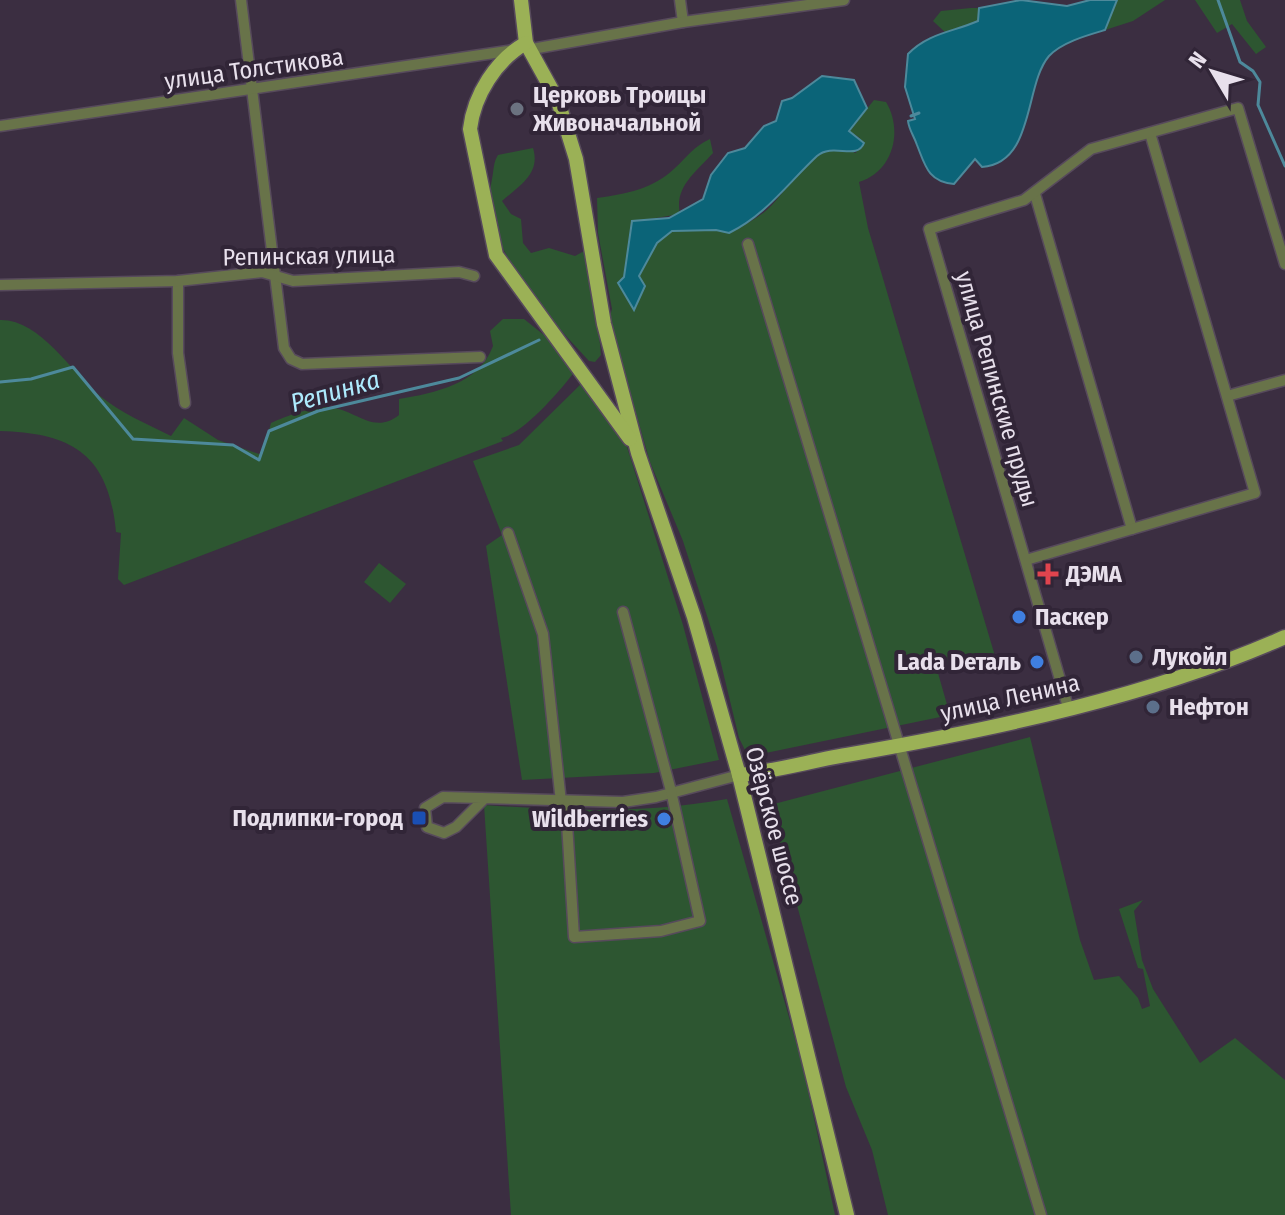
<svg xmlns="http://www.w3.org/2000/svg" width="1285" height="1215" font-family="'Fira Sans Condensed',sans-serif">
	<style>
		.green { fill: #2d5631 }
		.water { fill: #0b6478; stroke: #4d899b; stroke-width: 2 }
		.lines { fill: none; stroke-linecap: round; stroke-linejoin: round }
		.stream { stroke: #4d899b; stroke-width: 3 }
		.minor-casing { stroke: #574a5c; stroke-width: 13 }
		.major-casing { stroke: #574a5c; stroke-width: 17 }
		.minor { stroke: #687349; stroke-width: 10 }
		.major { stroke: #9bb156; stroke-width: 14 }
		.worship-dot { fill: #6b7280; stroke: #312537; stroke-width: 3 }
		.health-dot { fill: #e0444e; stroke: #312537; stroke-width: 3 }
		.shop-dot { fill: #3f7fe0; stroke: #312537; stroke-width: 3 }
		.service-dot { fill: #5c6f8a; stroke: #312537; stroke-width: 3 }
		.transit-dot { fill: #1a4fb4; stroke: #312537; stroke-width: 3 }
		.labels { text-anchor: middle; stroke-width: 8; stroke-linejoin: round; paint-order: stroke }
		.street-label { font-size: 24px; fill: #e8e0ec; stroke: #312537 }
		.poi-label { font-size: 24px; font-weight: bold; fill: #e8e0ec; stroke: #312537; text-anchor: start }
		.water-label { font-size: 26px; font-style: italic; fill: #adeafd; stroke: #312537 }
	</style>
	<rect width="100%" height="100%" fill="#3b2e41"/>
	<g class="green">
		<path d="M1117,0h48l-32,21 -28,9z"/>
		<path d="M1195,0h45l7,21 19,26 -10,7 -24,-30 -15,9z"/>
		<path d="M971,8h8l-1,13 -31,13 -14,-13 8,-10z"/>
		<path d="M874,100l12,2c17,28 8,69 -27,80l9,46 127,428 -57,17 12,42 -194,40 -11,-5 -6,-12 -22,-91 -34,-106 -33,-79 -41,-143 3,-10 -14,-76 -1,-35c29,-4 56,-9 78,-30 13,-12 18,-21 35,-29l3,14c-17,19 -39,34 -33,61l-48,8 -8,56 -5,5 15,26 5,-32 18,-34 15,-12 44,-1 13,3c14,-7 32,-16 43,-28 24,-26 43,-68 84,-52l4,-15 -11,-7z"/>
		<path d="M533,148c8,26 -14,38 -31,53l9,13 10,5 2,24 8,10 18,-5 26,8 13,-7 12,95 1,11 -6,7 -6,-1c-41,-45 -111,-116 -97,-182 2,-9 1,-16 6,-24z"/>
		<path d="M503,319h21l30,24 21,28c-14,19 -52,63 -74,67l2,3 -379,144 -6,-6 3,-46 -5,-1c-7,-76 -42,-99 -116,-101v-111c40,-1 71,52 100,76 21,17 47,28 71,40l13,-18 34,22 44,15 9,-32c15,-7 41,-16 56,-16 28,1 46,29 72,8v-16c36,-6 80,-15 94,-53l-3,-15z"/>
		<path d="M585,380l42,67 56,178 36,135 -65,13 -132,7 -36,-234 16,-11 -29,-74 46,-16z"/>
		<path d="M379,563l27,21 -16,19 -26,-21z"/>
		<path d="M1030,737l50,203 14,40 25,-4 19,22 4,11 8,-3 -7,-37 -5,-1 -19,-59 24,-9 -9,11 8,49 11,29 47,74 35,-25 50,42v135h-397l-16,-65 -26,-63 -76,-282z"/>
		<path d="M727,799l75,264 33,152h-324l-27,-410c85,6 158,9 243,-6z"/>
	</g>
	<g class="water">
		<path d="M1021,0l46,6 23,-6h27l-12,30c-17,5 -43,12 -56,26 -25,29 -14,107 -67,111l-7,-8 -21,25c-26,-2 -29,-19 -37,-39 -3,-9 -8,-15 -9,-24l7,-2 -10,-32 3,-33c20,-21 45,-22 70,-33l1,-13z"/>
		<path d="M822,76l32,4 13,28 -18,23 15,12c-7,18 -31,-1 -47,13 -29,27 -51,59 -88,77l-13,-3 -44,1 -15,12 -18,33 6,10 -11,24 -16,-27 6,-6 8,-56 37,-3 34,-19 8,-24 17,-22 17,-5 19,-22 12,-5 6,-20 10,-3z"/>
	</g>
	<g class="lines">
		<g class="stream">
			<path d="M1218,0l22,62 13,9 7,11 -2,23 27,61"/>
			<path d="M911,116l8,-3"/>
			<path d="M0,382l31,-3 42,-12 60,72 100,6 26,15 10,-29 49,-20 141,-33 80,-38"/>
		</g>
		<g class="minor-casing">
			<g id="minor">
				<path d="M241,0l43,348 7,11 11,5 178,-7"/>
				<path d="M680,0l3,22"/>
				<path d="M532,49l151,-27 161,-22"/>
				<path d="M0,126l514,-76"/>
				<path d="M1035,194l97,335"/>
				<path d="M748,244l293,971"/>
				<path d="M178,281v72l7,50"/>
				<path d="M0,285l178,-4 84,-9 31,9 166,-9 15,4"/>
				<path d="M1227,396l58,-16"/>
				<path d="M508,533l35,101 18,168"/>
				<path d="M1026,560l229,-67 -105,-360"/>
				<path d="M1068,707l-139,-478 95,-29 67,-51 147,-41 47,156"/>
				<path d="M484,799l-28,28 -12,6 -17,-6 -2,-19 18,-11 180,5 33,-5 83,-22"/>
				<path d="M569,802l-2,21 7,114 87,-6 39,-10 -29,-130 -48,-179"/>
			</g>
		</g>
		<g class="major-casing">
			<g id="major">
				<path d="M521,0l5,43 32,58 18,58 28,165 34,129 56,164 45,158 108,440"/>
				<path d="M526,43c-30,17 -52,52 -56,86l26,126 134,184"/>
				<path d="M739,775c38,-4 75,-15 113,-21 143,-25 300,-58 433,-117"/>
			</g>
		</g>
		<use href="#minor" class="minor"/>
		<use href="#major" class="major"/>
	</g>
	<circle class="worship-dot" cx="517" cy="109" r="8"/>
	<path class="health-dot" d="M1044 562h8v8h8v8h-8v8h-8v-8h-8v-8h8z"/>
	<g class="shop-dot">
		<circle cx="1019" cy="617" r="8"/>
		<circle cx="1037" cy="662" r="8"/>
		<circle cx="664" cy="819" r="8"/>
	</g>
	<g class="service-dot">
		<circle cx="1136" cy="657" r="8"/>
		<circle cx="1153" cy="707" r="8"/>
	</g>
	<rect class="transit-dot" x="411" y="810" width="16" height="16" rx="4"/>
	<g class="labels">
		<g class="street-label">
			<text transform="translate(254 69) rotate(-8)" y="8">улица Толстикова</text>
			<text transform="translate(309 256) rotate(-1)" y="8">Репинская улица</text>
			<text transform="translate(997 389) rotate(74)" y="8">улица Репинские пруды</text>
			<text transform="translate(1010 698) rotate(-13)" y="8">улица Ленина</text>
			<text transform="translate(774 826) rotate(75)" y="8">Озёрское шоссе</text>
		</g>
		<g class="poi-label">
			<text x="533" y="103">Церковь Троицы<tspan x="533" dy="28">Живоначальной</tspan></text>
			<text x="1066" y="582">ДЭМА</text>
			<text x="1035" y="625">Паскер</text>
			<text x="1152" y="665">Лукойл</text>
			<text x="1021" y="670" text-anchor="end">Lada Dеталь</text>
			<text x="1169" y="715">Нефтон</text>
			<text x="403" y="826" text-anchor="end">Подлипки-город</text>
			<text x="648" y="827" text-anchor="end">Wildberries</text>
		</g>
		<g class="water-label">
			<text transform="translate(335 391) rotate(-16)" y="9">Репинка</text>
		</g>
	</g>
	<g transform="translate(1213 72) rotate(308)" stroke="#312537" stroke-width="6" paint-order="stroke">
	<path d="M0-6L14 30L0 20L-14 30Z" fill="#e8e0ec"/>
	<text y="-12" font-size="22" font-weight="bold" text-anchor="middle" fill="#e8e0ec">N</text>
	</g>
</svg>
